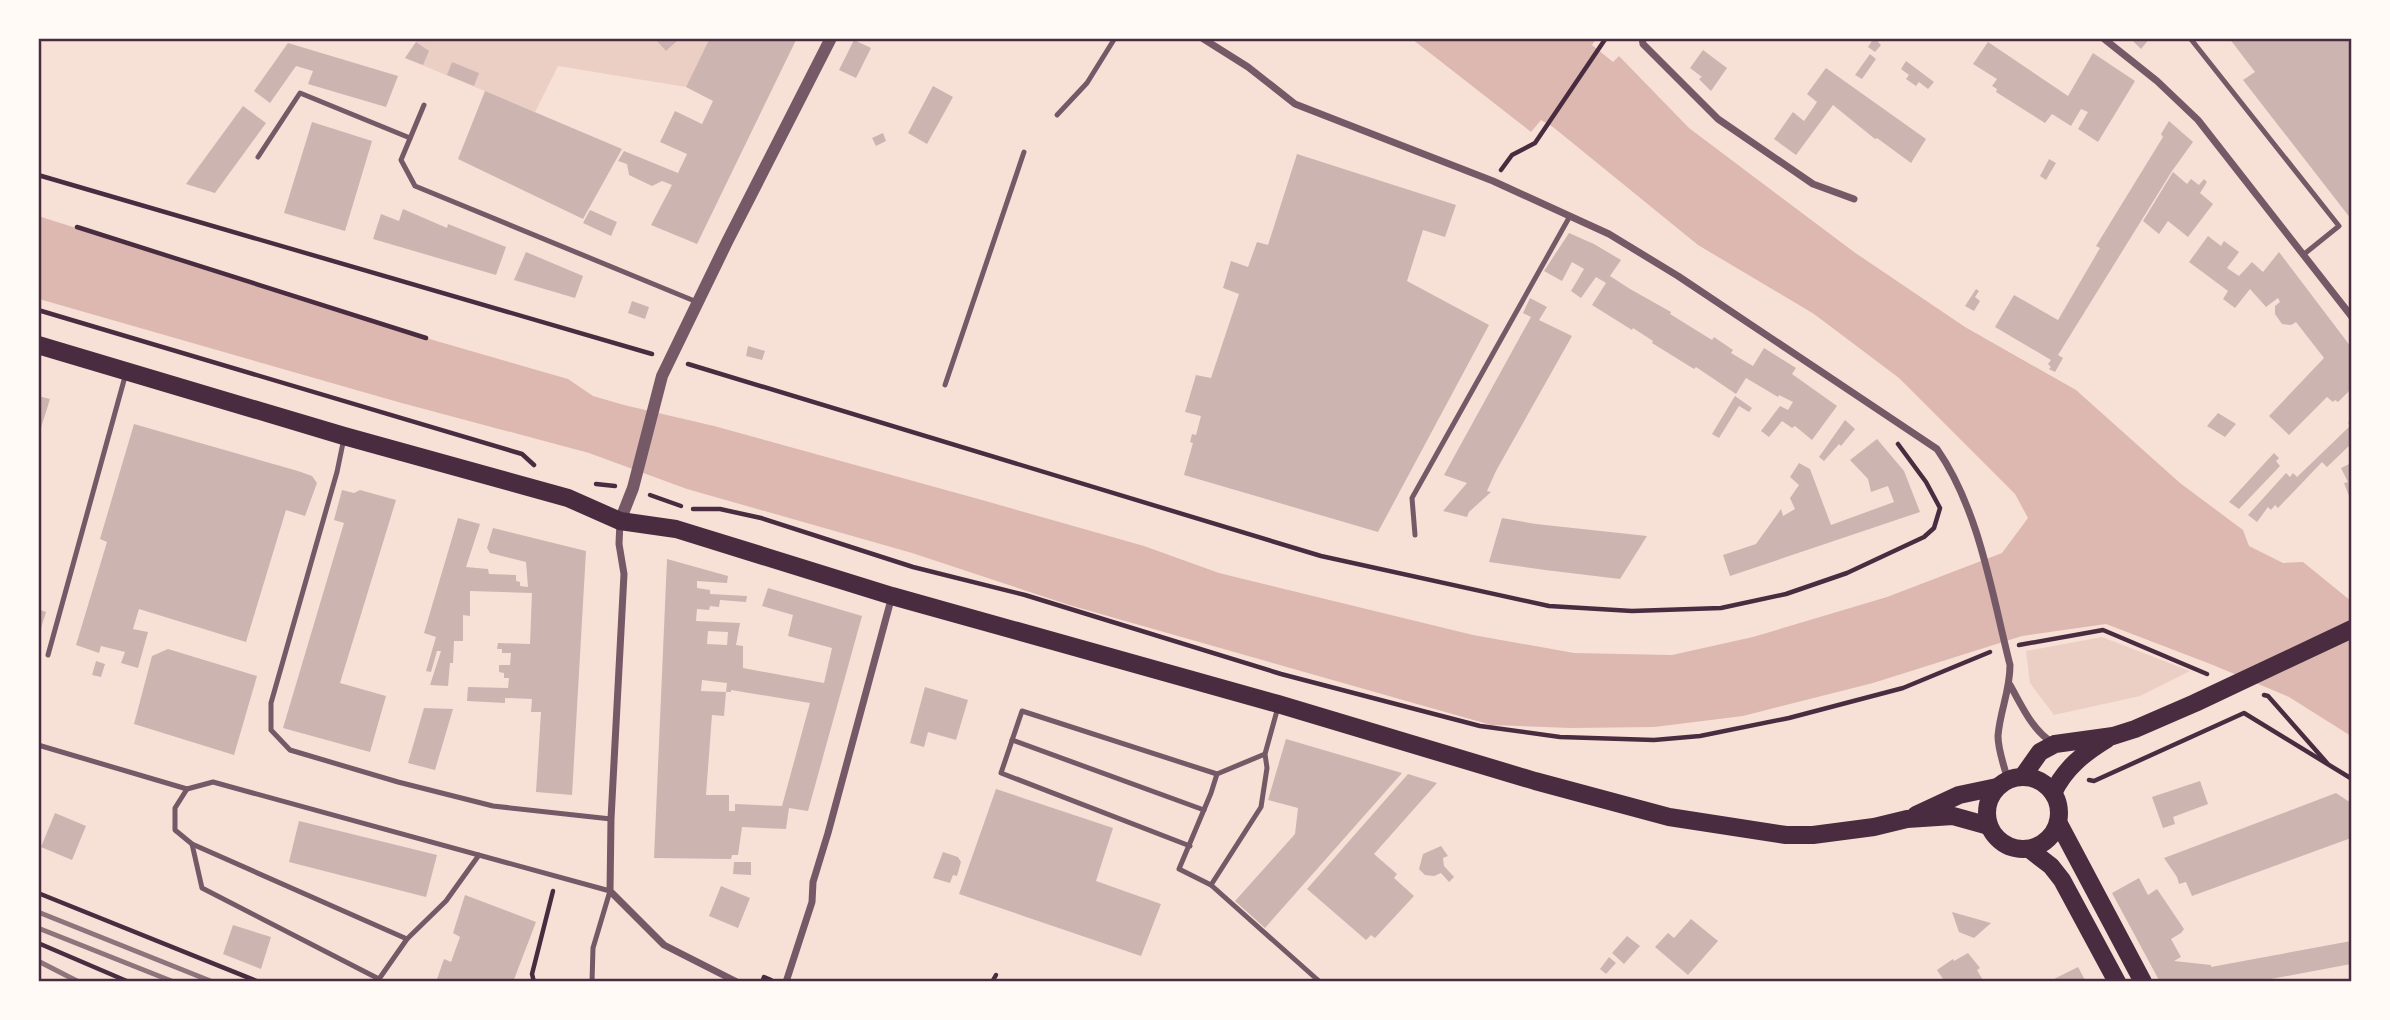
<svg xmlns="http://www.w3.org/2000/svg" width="2390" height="1020" font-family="Cabin,sans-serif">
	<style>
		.green { fill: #ebcfc5 }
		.water { fill: #dcb8b0 }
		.building { fill: #ccb4b1; fill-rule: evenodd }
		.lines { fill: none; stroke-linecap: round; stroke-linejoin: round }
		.path { stroke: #4a2c40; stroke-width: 4.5 }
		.service { stroke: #755966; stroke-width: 5 }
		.minor { stroke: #755966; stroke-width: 7 }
		.tertiary { stroke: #755966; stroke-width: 12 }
		.primary { stroke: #4a2c40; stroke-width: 18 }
		.rail { stroke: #8f747c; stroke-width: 5 }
		.neatline { fill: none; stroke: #4a2c40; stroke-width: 2.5 }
	</style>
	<rect width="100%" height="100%" fill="#f7e1d7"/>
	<g class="green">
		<path d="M418,39h292l-24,48 -128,-21 -23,46 -130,-54z"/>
		<path d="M2102,637l88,34 -50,25 -86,19 -24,-32 -4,-32z"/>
	</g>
	<path class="water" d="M1412,39h184l-4,6 21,17 6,-6 70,72 165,124 111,75 111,63 104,93 63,47 6,16 34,17 20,-1 48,39v135l-62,-39 -76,-32 -107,-41 -84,12 -149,47 -130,33 -89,11 -83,1 -80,-3 -422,-120 -157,-52 -225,-64 -98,-36 -191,-51 -359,-103 -1,-83 388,122 142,41 25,17 31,9 90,21 268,74 162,46 75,27 254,62 101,18 98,2 81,-18 134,-40 115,-44 26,-35 -13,-24 -116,-116 -85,-64 -116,-69 -145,-118 -12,-7 -10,12z"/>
	<g class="building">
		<path d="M659,38h21l-14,13 -9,-10z"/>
		<path d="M710,38h87l-100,206 -46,-19 21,-40 -10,-4 -10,5 -23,-11 -2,-11 -9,-3 6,-10 54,22 9,-19 -27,-12 15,-31 27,13 11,-23 -27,-14z"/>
		<path d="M1874,38h7l-3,4 3,3 -6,7 -7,-5z"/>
		<path d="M2130,38h20l-9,11z"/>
		<path d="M2229,38h122v181l-108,-139 12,-8z"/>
		<path d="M854,40l17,8 -15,30 -17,-8z"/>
		<path d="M416,42l13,9 -6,14 -18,-7z"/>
		<path d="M1988,42l80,54 25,-43 42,28 -37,61 -20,-13 10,-17 -7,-3 -10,17 -19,-12 -7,9 -49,-31 1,-3 -5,-3 5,-7 -24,-15z"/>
		<path d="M288,43l110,33 -12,31 -78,-23 5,-13 -17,-5 -26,37 -16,-12z"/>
		<path d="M1703,50l24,18 -16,23 -12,-12 3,-2 -12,-9z"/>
		<path d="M1870,54l6,5 -14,20 -7,-4z"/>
		<path d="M1906,61l28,21 -6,7 -9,-7 -3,4 -10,-7 3,-4 -8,-6z"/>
		<path d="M452,62l27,11 -5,13 -27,-11z"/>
		<path d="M1826,68l100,71 -15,24 -34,-25 -2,1 -42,-34 -37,50 -22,-16 19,-27 11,9 7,-10 6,-9 -10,-8z"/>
		<path d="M933,86l20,11 -26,47 -19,-11z"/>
		<path d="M485,91l137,58 -39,70 -125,-60z"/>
		<path d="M243,106l23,17 -51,70 -29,-9z"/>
		<path d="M2169,121l24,21 -21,29 -114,184 5,3 -8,14 -6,-3 2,-2 -3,-3 3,-4 -56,-33 19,-32 44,25 42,-72 -4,-2 67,-109 -2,-3z"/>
		<path d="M312,122l60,19 -27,90 -61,-18z"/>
		<path d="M883,133l3,8 -10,5 -4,-8z"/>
		<path d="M1297,154l159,51 -11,32 -22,-7 -16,51 82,44 -111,207 -194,-57 9,-32 -3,-1 2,-8 4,1 5,-19 -16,-4 11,-37 15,3 28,-84 -16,-6 8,-27 17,6 9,-25 11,3z"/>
		<path d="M2049,159l7,4 -10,17 -6,-4z"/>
		<path d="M2173,172l14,12 4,-5 8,6 5,-6 3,3 -7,11 13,11 -25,33 -20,-16 -9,13 -16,-13z"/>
		<path d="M403,209l44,19 1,-4 58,23 -10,28 -123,-36 8,-25 18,7z"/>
		<path d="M590,210l27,12 -6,14 -28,-13z"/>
		<path d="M1569,233l25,11 27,16 -11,16 20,13 41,23 -1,2 42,26 2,-3 19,13 -2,3 22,13 11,-18 32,20 -4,6 45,32 -25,34 -17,-14 -3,2 -10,-7 -13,16 -8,-6 19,-25 8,4 5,-8 -14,-7 -1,2 -32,-19 -10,16 -40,-27 -2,2 -42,-26 1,-2 -20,-13 -1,2 -40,-25 14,-22 -10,-6 -15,21 -10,-7 13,-22 -12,-7 -10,19 -18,-10z"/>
		<path d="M2208,236l13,10 3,-5 15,11 -12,16 12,8 13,-14 11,10 16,-20 72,95v42l-13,13 -3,-2 -2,2 -6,-5 -38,38 -20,-19 55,-58 -28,-36 -5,3 -9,-1 -7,-10v-8l5,-4 -2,-4 -12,9 -16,-18 -15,19 -12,-9 5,-8 -39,-29z"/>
		<path d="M526,252l57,24 -8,22 -61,-18z"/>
		<path d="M1976,289l3,2 -4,6 5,4 -6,10 -9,-5z"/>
		<path d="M1530,298l17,9 -8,13 33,16 -76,135 -9,20 4,1 -22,20 -2,5 -24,-6 24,-28 -23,-8 87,-158 -8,-4z"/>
		<path d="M632,301l17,6 -4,12 -17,-6z"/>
		<path d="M748,346l17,5 -3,9 -16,-4z"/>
		<path d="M38,396l12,3 -11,35h-1z"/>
		<path d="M1735,396l17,12 -3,4 -10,-6 -20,32 -7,-4z"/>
		<path d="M2218,413l18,11 -11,13 -18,-11z"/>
		<path d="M2351,419v25l-24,23 -5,-5 -44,46 -3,-3 -4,5 -3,-3 -11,15 -9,-7 38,-42 4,4 3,-4 4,4 53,-51 -2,-3z"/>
		<path d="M1845,420l10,9 -14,17 -2,-2 -15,17 -5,-4z"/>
		<path d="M134,424l164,47 14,5 5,7 -12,33 -19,-6 -40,132 -107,-33 -6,20 15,3 -10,36 -17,-5 4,-11 -24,-6 -2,7 -23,-8 31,-103 -7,-3z"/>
		<path d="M1877,439l27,32 16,41 -190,64 -7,-21 33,-11 25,-35 2,7 12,-7 -5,-11 9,-13 -9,-8 9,-14 11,6 21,56 63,-23 -6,-16 -17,6 -3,-13 -18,-19z"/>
		<path d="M2274,453l5,5 -3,3 4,5 -41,43 -10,-7z"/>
		<path d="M2351,463v38l-7,-18 4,-1 -7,-14z"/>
		<path d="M342,490l12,3 6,-3 36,10 -56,183 46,13 -16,56 -87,-24 61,-205 -10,-3z"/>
		<path d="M458,518l22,6 -14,43 22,2 1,5 27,1v6l4,1v4l8,1 -2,-25 -36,-9 -3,-5 6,-20 93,23 -14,244 -36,-3 5,-80h-10l1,-13 -27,-1v5l-38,-2 1,-14 40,1 1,-10h-5v-5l-5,-1v-7h11l1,-12h-9v-4h-5l1,-6 32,1 2,-51 -62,-2v25l-7,-1v26h-9l-1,22h-3l-2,23 -18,-1 11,-34h-4l-6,21 -5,-1 10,-34 -12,-4z"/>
		<path d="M1502,518l34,6 111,12 -27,43 -75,-9 -56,-8z"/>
		<path d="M667,559l61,17 -1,7 -30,-2v7l13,2v4l37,2 -1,6 -26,-2 -1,7 -9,-1 -1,4 -12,-1 -1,12 44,2 -4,22 7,1v22l81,15 8,-35 -44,-12 5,-21 -31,-9 6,-18 94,28 -54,195 -19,-3 -3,21 -44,-2 -4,28h-6l-1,4 -77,-1zM708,631l20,1 -1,13 -20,-1zM702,680l25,3 -1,9h5v-2l79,13 -28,103 -47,-2v7h-6v-16h-23l6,-80 12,1 2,-24 -25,-1z"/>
		<path d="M38,609l8,3 -7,23h-1z"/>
		<path d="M168,649l89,27 -23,79 -100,-31 18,-68z"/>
		<path d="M96,661l9,3 -4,13 -9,-2z"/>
		<path d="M925,687l43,13 -12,40 -28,-8 -4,15 -14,-4z"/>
		<path d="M424,708l29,1 -18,61 -27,-7z"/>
		<path d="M1286,739l116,34 -137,155 -30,-27 60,-67 3,-26 -30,-8z"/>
		<path d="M1408,774l29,9 -63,71 23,20 -3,4 20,18 -39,42 -4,-3 -5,5 -59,-51z"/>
		<path d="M2200,781l8,23 -35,13 2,7 -12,4 -11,-31z"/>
		<path d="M996,789l117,39 -17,53 65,23 -20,52 -182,-62z"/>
		<path d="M2336,793l15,10v35l-159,58 -6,-14 -7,2 -2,-7 -13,-19z"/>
		<path d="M55,813l31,13 -14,34 -31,-13z"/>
		<path d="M299,821l138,34 -11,42 -137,-35z"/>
		<path d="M1441,846l7,10 -5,2 1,8 10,11 -5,5 -8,-9 -7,3 -9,-1 -6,-6 4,-15z"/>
		<path d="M943,852l15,5 3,5 -4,14 -4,-1 -3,8 -17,-5z"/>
		<path d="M734,862h17v13l-18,-1z"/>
		<path d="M2139,878l9,17 9,-6 27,40 -3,4 -10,6 10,18 -7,4 37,4v2l140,-26v23l-96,18h-95l-48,-89z"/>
		<path d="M721,886l29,12 -12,30 -29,-12z"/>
		<path d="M465,895l71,27 -23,60h-77l8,-23 7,3 9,-25 -7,-4z"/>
		<path d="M1952,912l39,11 -17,15 -15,-6z"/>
		<path d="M1691,919l27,22 -30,34 -33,-28 13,-14 6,5z"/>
		<path d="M233,925l38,12 -10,32 -38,-15z"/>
		<path d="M1627,936l13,10 -16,18 -12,-11z"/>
		<path d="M1968,953l12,15 -3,2 7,12h-39l-8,-12 16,-11 1,2z"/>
		<path d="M1609,957l7,6 -10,11 -6,-5z"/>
		<path d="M2078,967l8,15h-36l6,-4z"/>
	</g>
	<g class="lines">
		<g class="path">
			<path d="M1501,170l11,-15 23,-12 71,-105"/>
			<path d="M38,175l614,179"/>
			<path d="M77,227l349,111"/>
			<path d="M38,310l484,144 12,11"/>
			<path d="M688,364l633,192 228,50 83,5 89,-3 65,-14 61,-21 77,-36 10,-9 6,-20 -14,-26 -28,-38"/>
			<path d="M596,484l19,2"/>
			<path d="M650,495l31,11"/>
			<path d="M693,509h27l41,9 152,49 112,28 256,79 199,52 80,11 94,3 46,-4 89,-18 114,-30 87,-36"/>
			<path d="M2019,645l84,-15 104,44"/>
			<path d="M2264,695l4,1 59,67"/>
			<path d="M2089,780l5,1 150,-68 108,66"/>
			<path d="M38,893l221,89"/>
			<path d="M38,943l91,39"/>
			<path d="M534,982l-2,-8 21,-83"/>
			<path d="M762,982l2,-5 7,3"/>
			<path d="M992,982l4,-7"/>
		</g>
		<g class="service">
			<path d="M2190,38l149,188 -36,29"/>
			<path d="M424,105l-23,55 14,26 282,116"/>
			<path d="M1057,115l30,-32 28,-45"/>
			<path d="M258,157l42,-64 110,45"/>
			<path d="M945,385l79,-233"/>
			<path d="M344,438l-7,34 -66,231v27l19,20 108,32 95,24 118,13"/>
			<path d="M1415,535l-3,-37 158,-282"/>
			<path d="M48,655l78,-282"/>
			<path d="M1012,740l192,70"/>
			<path d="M38,745l149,44"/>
			<path d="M1265,754l-48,20 -6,19 -32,76 32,16 50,-78 6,-39 -2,-14 13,-47"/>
			<path d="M192,844l10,44 177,91 28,-40"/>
			<path d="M1190,846l-189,-73 21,-62 195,63"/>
			<path d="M479,855l-33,46 -39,38 -215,-95 -17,-14v-22l12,-19 26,-7 397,109 -17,57 -1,34"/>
			<path d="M1211,885l109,97"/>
		</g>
		<g class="minor">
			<path d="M1202,38l46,29 47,37 198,77 116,53 69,42 259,173c42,60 55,145 73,216 0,27 -10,45 -12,71 0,14 6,30 10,44"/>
			<path d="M1642,38l1,6 75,75 95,65 41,15"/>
			<path d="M2103,38l54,43 41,39 154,197"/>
			<path d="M620,521l-1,23 5,30 -13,245 -1,72 54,54 73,37"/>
			<path d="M2010,685c12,21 22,45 43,58"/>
			<path d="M786,982l26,-80 1,-20 15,-49 64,-237"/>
		</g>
		<path class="tertiary" d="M620,521l13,-33 29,-112 65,-134 104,-204"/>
		<g class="primary">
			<path d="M38,345l306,91 224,62 52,23 56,8 216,67 386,108 257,77 134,36 117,18h27l61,-8 33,-8 46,-3 36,10"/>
			<path d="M2023,776l17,-24 15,-8 58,-8 22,-7 60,-26 157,-74"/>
			<circle cx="2023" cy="813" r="36"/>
			<path d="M2053,793c12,-25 31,-40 54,-54"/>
			<path d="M1916,815l43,-20 38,-8"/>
			<path d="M2058,822l85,160"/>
			<path d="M2029,849l22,17 11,14 55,102"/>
		</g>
		<g class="rail">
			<path d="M38,912l175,70"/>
			<path d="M38,928l136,54"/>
			<path d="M38,961l41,21"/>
			<path d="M38,980l4,2"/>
		</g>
	</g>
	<rect width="2390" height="1020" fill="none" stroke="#fffaf5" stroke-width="80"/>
	<rect x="40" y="40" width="2310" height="940" class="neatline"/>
</svg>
